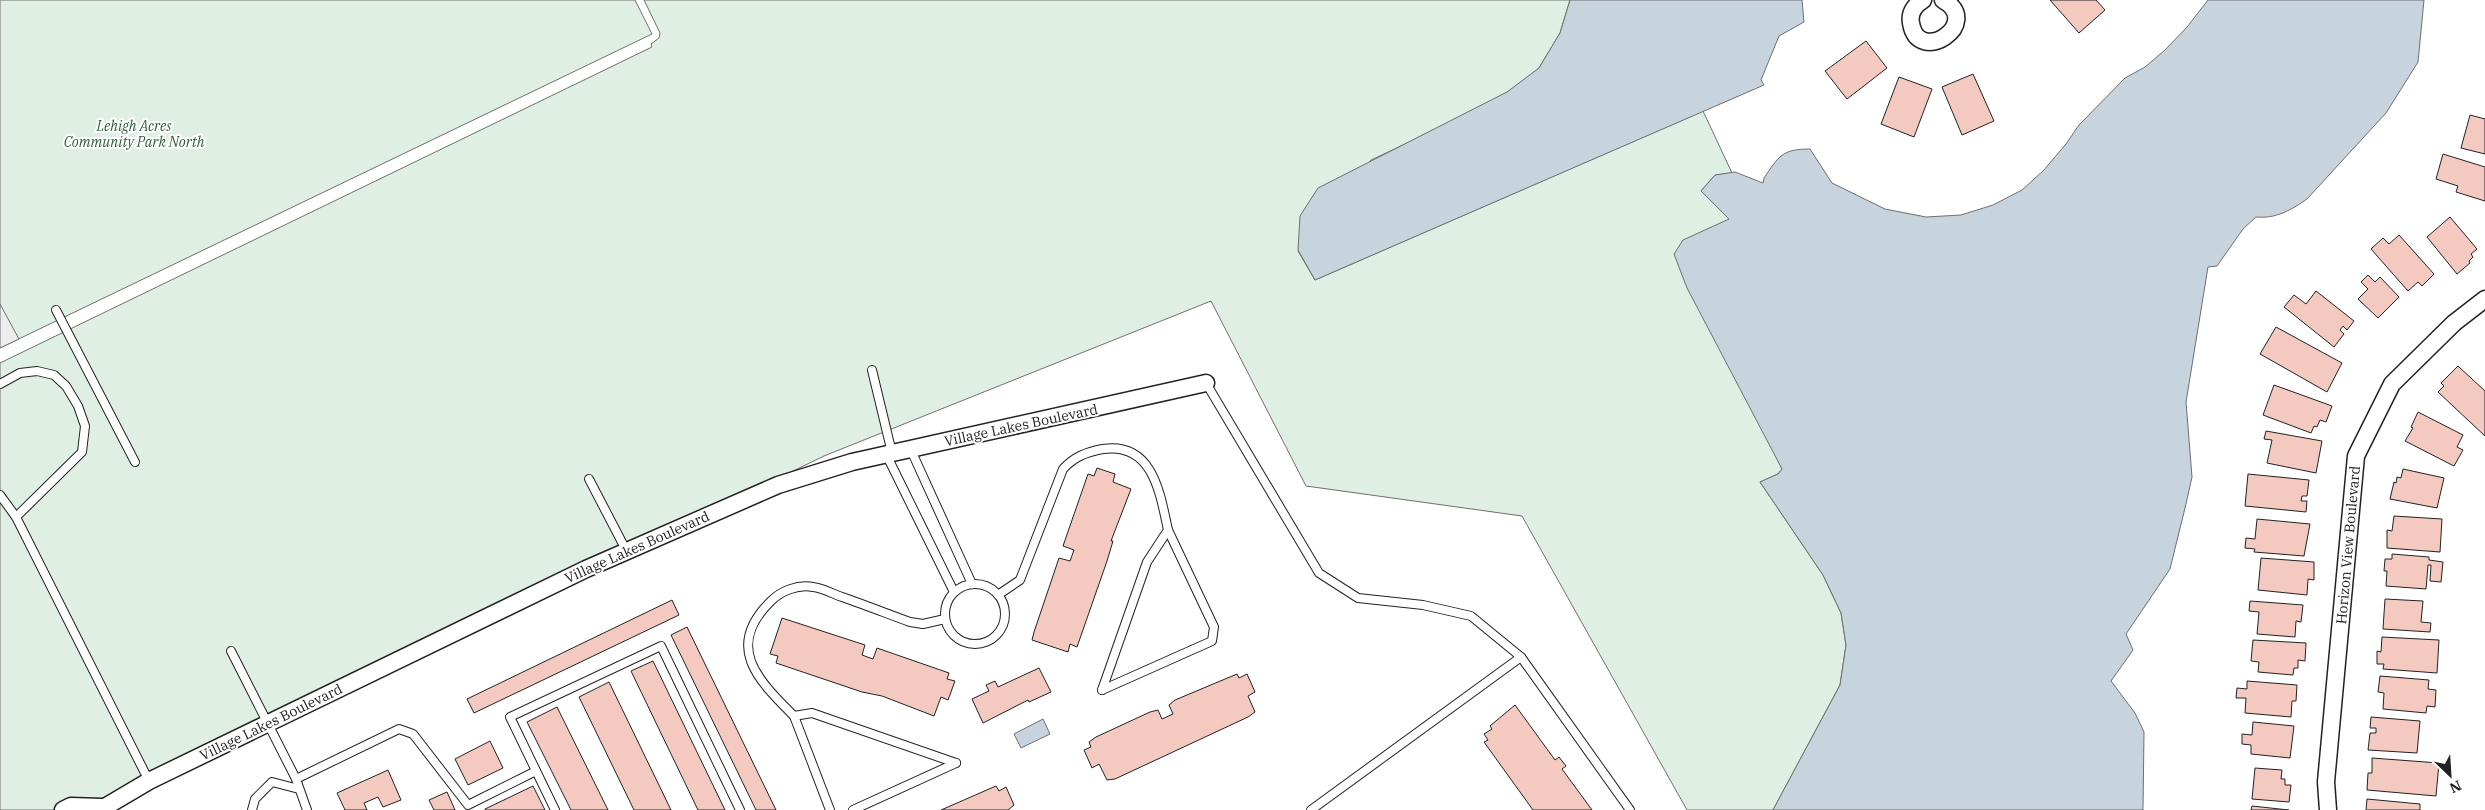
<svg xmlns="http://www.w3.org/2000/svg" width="2485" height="810" font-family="'IBM Plex Serif',serif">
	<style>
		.green { fill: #e0efe3; stroke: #6f6f6f }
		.parking { fill: #ededed; stroke: #6f6f6f }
		.water { fill: #c7d3dd; stroke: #6f6f6f }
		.building { fill: #f3c9c0; stroke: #222 }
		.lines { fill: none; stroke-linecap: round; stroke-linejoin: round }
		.lane-casing { stroke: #222; stroke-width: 10 }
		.street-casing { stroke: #222; stroke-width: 19 }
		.lane { stroke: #fff; stroke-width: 8 }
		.street { stroke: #fff; stroke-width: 16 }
		.labels { text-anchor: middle; stroke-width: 4; stroke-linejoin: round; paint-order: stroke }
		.park-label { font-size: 14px; font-style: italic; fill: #2f5e38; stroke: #fff }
		.street-label { font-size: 14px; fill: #222; stroke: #fff }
	</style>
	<rect width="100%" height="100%" fill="#fff"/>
	<g class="green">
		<path d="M0,0h635l17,34 -652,314z"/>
		<path d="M644,0h926l-10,33 -21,35 -32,25 -44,24 -92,43 -73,91 17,29 388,-169 29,62 -17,2 -14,16 28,28 39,219 14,31 -4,5 -18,8 63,93 18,38 5,32 -6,40 -67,125h-86l-165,-294 -216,-30 -95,-185 -387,155 -728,354h-96v-447l652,-316 -1,-3 8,-6 1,-5z"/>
	</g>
	<path class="parking" d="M0,304l19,35 -19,9z"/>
	<g class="water">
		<path d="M1570,0h232l2,22 -25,14 -18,44 3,5 -449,195 -17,-30 2,-34 18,-28 189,-96 32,-24 21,-35z"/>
		<path d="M2208,0h216l-6,62 -32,51 -79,86c-16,11 -31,20 -51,18l-13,12 -26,37 -9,1 -22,135 6,75 -6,27 -16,65 -44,65 7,16 -22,31 24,32 9,19 -1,78h-370l67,-125 6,-40 -5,-32 -18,-38 -63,-93 18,-8 4,-5 -95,-181 -13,-34 9,-14 46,-21 -28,-28 14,-16 20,-3 28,11 1,-5c15,-22 18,-29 46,-29l22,34 53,26 41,8 35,-2 32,-10 29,-15 21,-19 23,-27 13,-19 46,-47 20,-11 20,-17 22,-23z"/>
		<path d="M1043,719l7,15 -29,14 -7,-14z"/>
	</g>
	<g class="building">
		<path d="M2050,0h46l9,10 -26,23z"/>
		<path d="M1866,41l21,27 -40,31 -22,-28z"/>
		<path d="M1973,74l21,47 -32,14 -20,-48z"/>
		<path d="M1899,77l33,12 -18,48 -33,-13z"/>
		<path d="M2470,115l15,4v35l-24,-6z"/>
		<path d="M2443,154l42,13v34l-29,-9 2,-6 -22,-7z"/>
		<path d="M2450,217l27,32 -6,5 2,3 -4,4 1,2 -13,11 -30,-37z"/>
		<path d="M2399,235l35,39 -12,12 -4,-4 -10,9 -37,-42 12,-11 6,6z"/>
		<path d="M2368,275l7,7 5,-5 19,20 -21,21 -20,-19 10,-10 -7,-7z"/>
		<path d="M2316,291l38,30 -7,9 -4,-4 -3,4 4,4 -10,13 -50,-40 10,-12 12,9z"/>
		<path d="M2276,327l66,36 -15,29 -67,-38z"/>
		<path d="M2458,366l27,25v45l-47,-44 6,-6 -3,-3z"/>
		<path d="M2274,385l58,21 -6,16 -6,-2 -3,7 -3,-1 -3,7 -48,-18z"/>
		<path d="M2418,412l45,23 -6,12 6,3 -9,16 -49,-25 8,-13 -2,-1z"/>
		<path d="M2266,431l56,10 -6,32 -49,-10 5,-23 -8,-1z"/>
		<path d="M1097,468l18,6 -2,8 18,7 -20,52h2l-6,20 -30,86 -7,-3 -2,8 -36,-12 2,-8 25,-74 11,3 4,-11 -11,-4 25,-72 6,2z"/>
		<path d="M2403,469l41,9 -7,30 -47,-9 4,-17 2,1 1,-6 4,1z"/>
		<path d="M2248,474l61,6 -2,16h-5l-1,5h6l-1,11 -61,-6z"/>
		<path d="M2394,516l48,3 -2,33 -53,-4v-18l5,1z"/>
		<path d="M2257,519l53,5 -6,32 -50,-4 1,-3 -10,-1 1,-10 9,1z"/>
		<path d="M2392,554l37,3v3l14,2 -2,20 -11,-1 1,-16h-3l-2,24 -40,-3 1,-15h-3l1,-12h7z"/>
		<path d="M2261,558l53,4v18l-6,-1 -1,16 -49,-5z"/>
		<path d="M2385,599l38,2 -2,21 10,1 -1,9 -47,-3z"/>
		<path d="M672,600l7,15 -205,98 -7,-14z"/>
		<path d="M2250,601l53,4 -2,17 -5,-1 -1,16 -38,-3 2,-22 -10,-1z"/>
		<path d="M782,618l83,27 -3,10 11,4 4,-11 72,25 -2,6 8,2 -7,19 -7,-3 -7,19 -52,-20 -20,-4 -86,-29 2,-7 -8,-2z"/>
		<path d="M687,627l89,183h-20l-85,-175z"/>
		<path d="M2382,637l57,3 -2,33 -54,-4 1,-5h-7v-13l4,1z"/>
		<path d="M2253,640l53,3 -1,18 -7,-1v8h-4l-1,7 -35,-3 1,-10 -8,-1z"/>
		<path d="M653,661l72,149h-27l-67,-139z"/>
		<path d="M1039,668l12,24 -22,10 -1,-2 -45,23 -11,-24 17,-8 -3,-6 9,-4 3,6z"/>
		<path d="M1237,674l2,4 8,-4 8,18 -7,4 7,16 -7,5 -133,62 -8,1 -8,-16 -7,4 -8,-18 7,-3 -2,-5 7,-5 54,-25 8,-2 4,9 11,-5 -4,-9 6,-5z"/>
		<path d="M2380,676l49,4 -1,9 8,1 -1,17 -8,-1 -1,7 -43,-4 1,-16 -6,-1z"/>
		<path d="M2247,681l50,4 -1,16h-4l-1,16 -46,-4 1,-15h-10l1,-10 10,1z"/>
		<path d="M609,682l62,128h-37l-55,-113z"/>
		<path d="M1515,705l40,55 4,-3 7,9 -4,3 30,41h-59l-49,-68 4,-2 -4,-6 8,-5 -2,-3z"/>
		<path d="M557,707l51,103h-37l-44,-88z"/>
		<path d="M2371,717l49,4 -3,32 -49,-3 2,-17h6v-5h-6z"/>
		<path d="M2253,722l41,4 -4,32 -39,-4v-9l-9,-1v-10l10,1z"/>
		<path d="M490,741l13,27 -35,17 -13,-26z"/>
		<path d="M2372,758l67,5 -3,33 -69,-6 1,-17h4z"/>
		<path d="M2255,768l27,2 -1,9h4v6h6l-2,17 -37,-3z"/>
		<path d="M388,770l13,30 -18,7 -5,-10 -14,6 3,7h-22l-8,-17z"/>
		<path d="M533,786l12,24h-60v-1z"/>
		<path d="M996,786l3,5 7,-4 8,18 -6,5h-67z"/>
		<path d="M447,792l8,18h-21l-5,-10z"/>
		<path d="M2367,799l53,5v6h-54z"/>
		<path d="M2252,806l37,4h-38z"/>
	</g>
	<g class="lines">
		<g class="lane-casing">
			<g id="lane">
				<path d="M56,310l79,152"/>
				<path d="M872,370l20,83"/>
				<path d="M1206,383l113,190 39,25 65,7 48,11 50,41 109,153"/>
				<path d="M0,384l20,-11 17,-2 17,4 12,11 12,20 7,20 -3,26 -66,65"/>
				<path d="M910,448l62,136"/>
				<path d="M886,454l68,138"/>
				<path d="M589,479l37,71"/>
				<path d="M0,495l16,22 133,264"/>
				<circle cx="975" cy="614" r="30"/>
				<path d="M998,595l22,-15 43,-111c11,-12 23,-17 40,-20 50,-7 57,44 65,81l-21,32 -45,128"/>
				<path d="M945,619l-22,5 -13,-2c-22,-8 -45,-17 -68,-25 -9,-3 -19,-9 -29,-10 -15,-3 -32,4 -42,14 -47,46 -13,79 23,115l18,-3 144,50"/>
				<path d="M231,651l65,128 11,31"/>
				<path d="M1102,690l110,-49 2,-14 -46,-97"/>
				<path d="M794,716l36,94"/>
				<path d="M296,779l103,-50 14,5 55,71 68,-34"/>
				<path d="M252,810l3,-11 17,-17 27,7"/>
				<path d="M555,810l-45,-93 151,-71 79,164"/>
				<path d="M853,810l103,-47"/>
				<path d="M1311,810l210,-153"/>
			</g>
		</g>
		<g class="street-casing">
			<g id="street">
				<path d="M1923,0c-8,5 -14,13 -12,23 7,44 73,0 32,-23"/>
				<path d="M63,810l8,-4 31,1"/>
				<path d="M100,810l49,-29 437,-212 192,-84 74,-23 354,-79"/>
				<path d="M2328,810l-2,-28 30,-326 36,-72 62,-61 31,-24"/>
			</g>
		</g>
		<use href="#lane" class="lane"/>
		<use href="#street" class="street"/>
	</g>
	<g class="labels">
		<g class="park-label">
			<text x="134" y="131">Lehigh Acres<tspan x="134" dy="16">Community Park North</tspan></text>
		</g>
		<g class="street-label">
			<text transform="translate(1021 425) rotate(-12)" y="5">Village Lakes Boulevard</text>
			<text transform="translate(2348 545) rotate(-85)" y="5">Horizon View Boulevard</text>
			<text transform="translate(637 547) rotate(-24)" y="5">Village Lakes Boulevard</text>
			<text transform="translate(271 722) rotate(-26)" y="5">Village Lakes Boulevard</text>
		</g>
	</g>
	<g transform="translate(2450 775) rotate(155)" stroke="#ffffff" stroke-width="4" paint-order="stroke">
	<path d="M0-4L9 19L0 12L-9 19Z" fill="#222222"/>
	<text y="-8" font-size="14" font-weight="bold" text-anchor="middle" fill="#222222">N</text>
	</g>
</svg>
